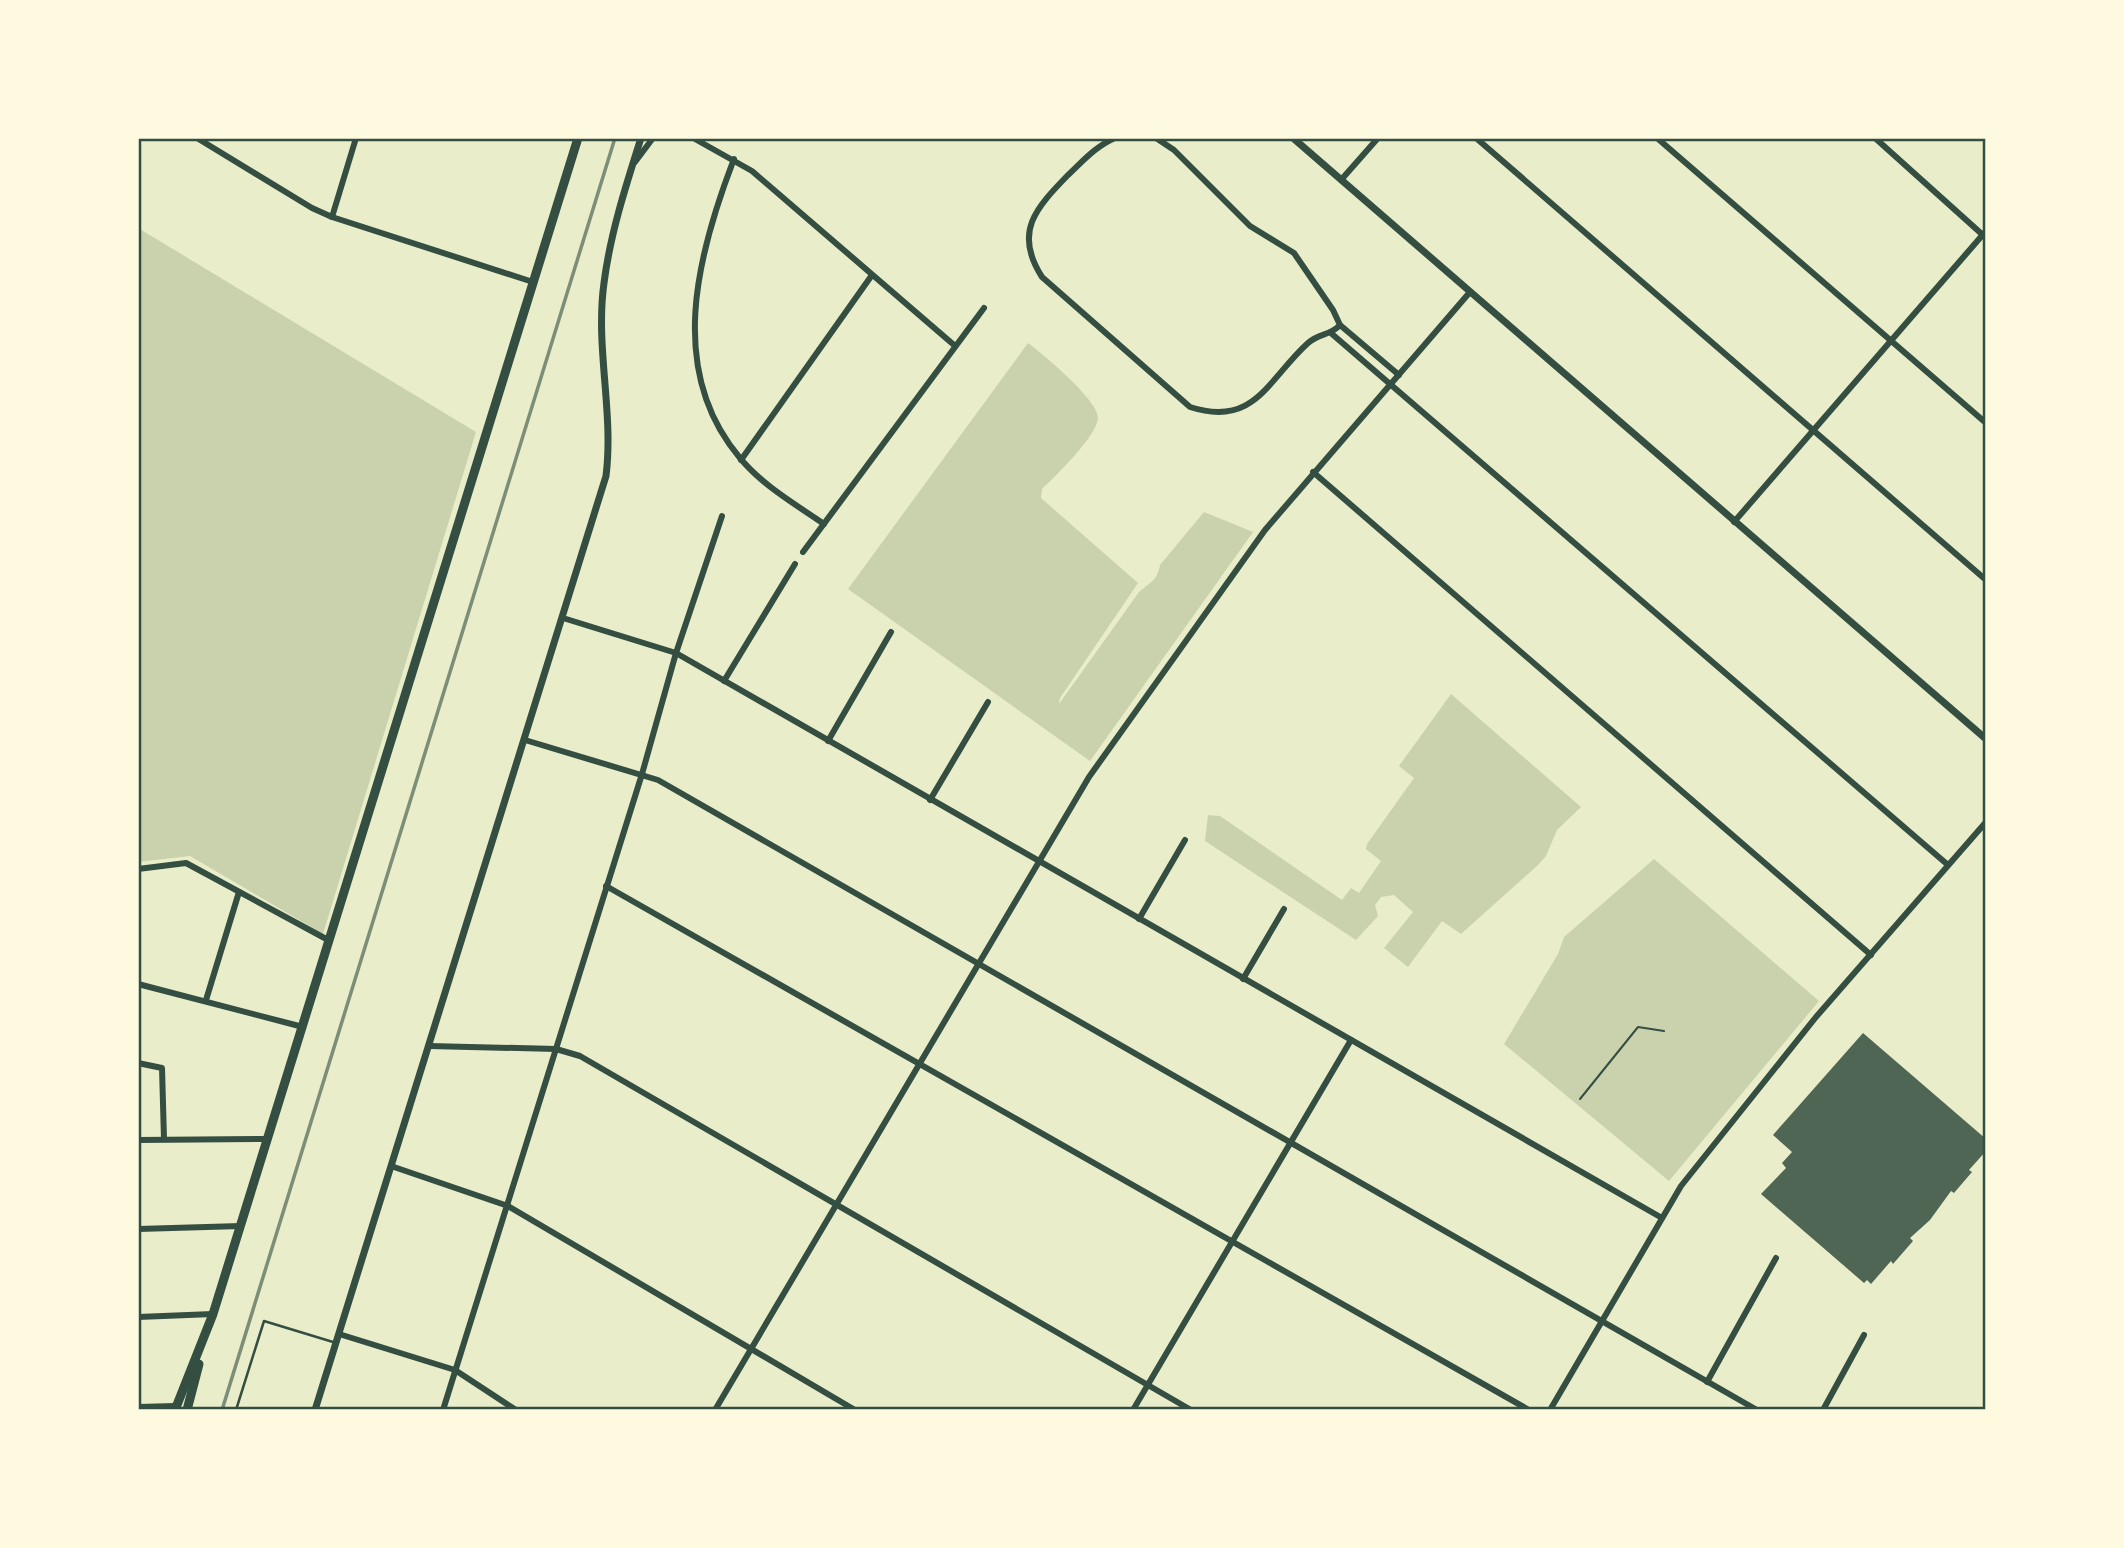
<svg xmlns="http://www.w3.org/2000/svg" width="2124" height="1548" font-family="Ubuntu,sans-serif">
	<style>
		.green { fill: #cad2ad }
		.building { fill: #4f6655 }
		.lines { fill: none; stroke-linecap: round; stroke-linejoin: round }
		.path { stroke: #344e41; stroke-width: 2 }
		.service { stroke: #344e41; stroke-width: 2.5 }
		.minor { stroke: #344e41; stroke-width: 6 }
		.tertiary { stroke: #344e41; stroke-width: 7 }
		.secondary { stroke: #344e41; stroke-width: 9 }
		.rail { stroke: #7c8e77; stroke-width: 3.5 }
		.neatline { fill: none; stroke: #344e41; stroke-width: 2.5 }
	</style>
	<rect width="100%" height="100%" fill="#e9edc9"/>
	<g class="green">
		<path d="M138,228l338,204 -153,502 -133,-78 -52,6z"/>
		<path d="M1028,343c16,12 68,55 70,74 1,17 -43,60 -56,72l-1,9 97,85 -78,115 -1,6 80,-112c11,-10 18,-11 21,-27l44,-53 49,20 -163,229 -242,-172z"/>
		<path d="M1451,694l130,113 -24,23 -11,26 -8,9 -77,69 -19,-13 -34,46 -24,-19 29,-36 -19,-17 -13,2 -6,8 3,11 -22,24 -151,-99 3,-26 12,1 122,84 9,-12 8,5 22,-32 -15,-12 1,-5 47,-66 -15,-12z"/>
		<path d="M1654,859l165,142 -150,180 -165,-137 54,-90 6,-17z"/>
	</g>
	<path class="building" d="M1863,1033l123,106v12l-17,19 3,2 -18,21 -3,-2 -21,29 -20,18 3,3 -20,23 -2,-3 -20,23 -4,-4 -3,3 -103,-89 25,-26 -4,-5 10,-11 -19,-17z"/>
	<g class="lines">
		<path class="path" d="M1580,1099l58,-72 26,4"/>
		<path class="service" d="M236,1410l28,-89 69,21"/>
		<g class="minor">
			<path d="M197,138l115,70 20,9 201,65"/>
			<path d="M927,138h3"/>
			<path d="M1115,138c-19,8 -32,23 -47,37 -32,33 -55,57 -26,102l148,130c65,21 78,-28 118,-64 11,-10 22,-7 32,-18l-7,-15 -39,-57 -44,-27 -76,-76 -18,-12"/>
			<path d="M1476,138l510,442"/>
			<path d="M1657,138l329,285"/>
			<path d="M1875,138l109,98"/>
			<path d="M695,139l57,32 202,174"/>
			<path d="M734,159c-37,96 -68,212 6,299 22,27 55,46 84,66"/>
			<path d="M635,162l18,-24"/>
			<path d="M1341,180l37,-42"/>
			<path d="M332,217l24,-79"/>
			<path d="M1340,325l59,50"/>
			<path d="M1332,334l616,531"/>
			<path d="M741,460l131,-185"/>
			<path d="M1313,472l558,483"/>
			<path d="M1734,522l252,-291"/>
			<path d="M803,552l181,-244"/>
			<path d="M563,618l113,35 986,565"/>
			<path d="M724,681l71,-117"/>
			<path d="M525,740l133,40 1099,630"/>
			<path d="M828,741l63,-109"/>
			<path d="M930,800l58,-98"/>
			<path d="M138,869l48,-6 144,78"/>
			<path d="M606,886l923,524"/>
			<path d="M1139,919l46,-79"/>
			<path d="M1243,979l41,-70"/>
			<path d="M138,984l165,43"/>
			<path d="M206,1000l33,-108"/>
			<path d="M429,1046l127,3 24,7 611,354"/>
			<path d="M138,1063l24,5 2,71"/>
			<path d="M138,1140l130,-1"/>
			<path d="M391,1166l117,40 347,204"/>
			<path d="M138,1229l103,-3"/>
			<path d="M138,1317l75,-3"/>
			<path d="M339,1334l116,36 61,40"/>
			<path d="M1707,1382l69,-124"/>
			<path d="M138,1407l38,-1"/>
			<path d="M443,1410l199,-636 34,-121 46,-137"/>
			<path d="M715,1410l374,-633 176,-247 205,-238"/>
			<path d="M1133,1410l218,-370"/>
			<path d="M1550,1410l131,-224 135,-169 170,-195"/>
			<path d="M1823,1410l41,-75"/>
		</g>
		<g class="tertiary">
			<path d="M1293,138l693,601"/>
			<path d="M315,1410l291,-934c8,-64 -11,-129 -2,-193 6,-48 22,-98 37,-145"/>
		</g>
		<g class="secondary">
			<path d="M175,1410l38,-96 365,-1176"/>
			<path d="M187,1410l12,-46"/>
		</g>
		<path class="rail" d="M222,1410l393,-1272"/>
	</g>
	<rect width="2124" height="1548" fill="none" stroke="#fefae0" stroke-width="280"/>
	<rect x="140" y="140" width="1844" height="1268" class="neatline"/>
</svg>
